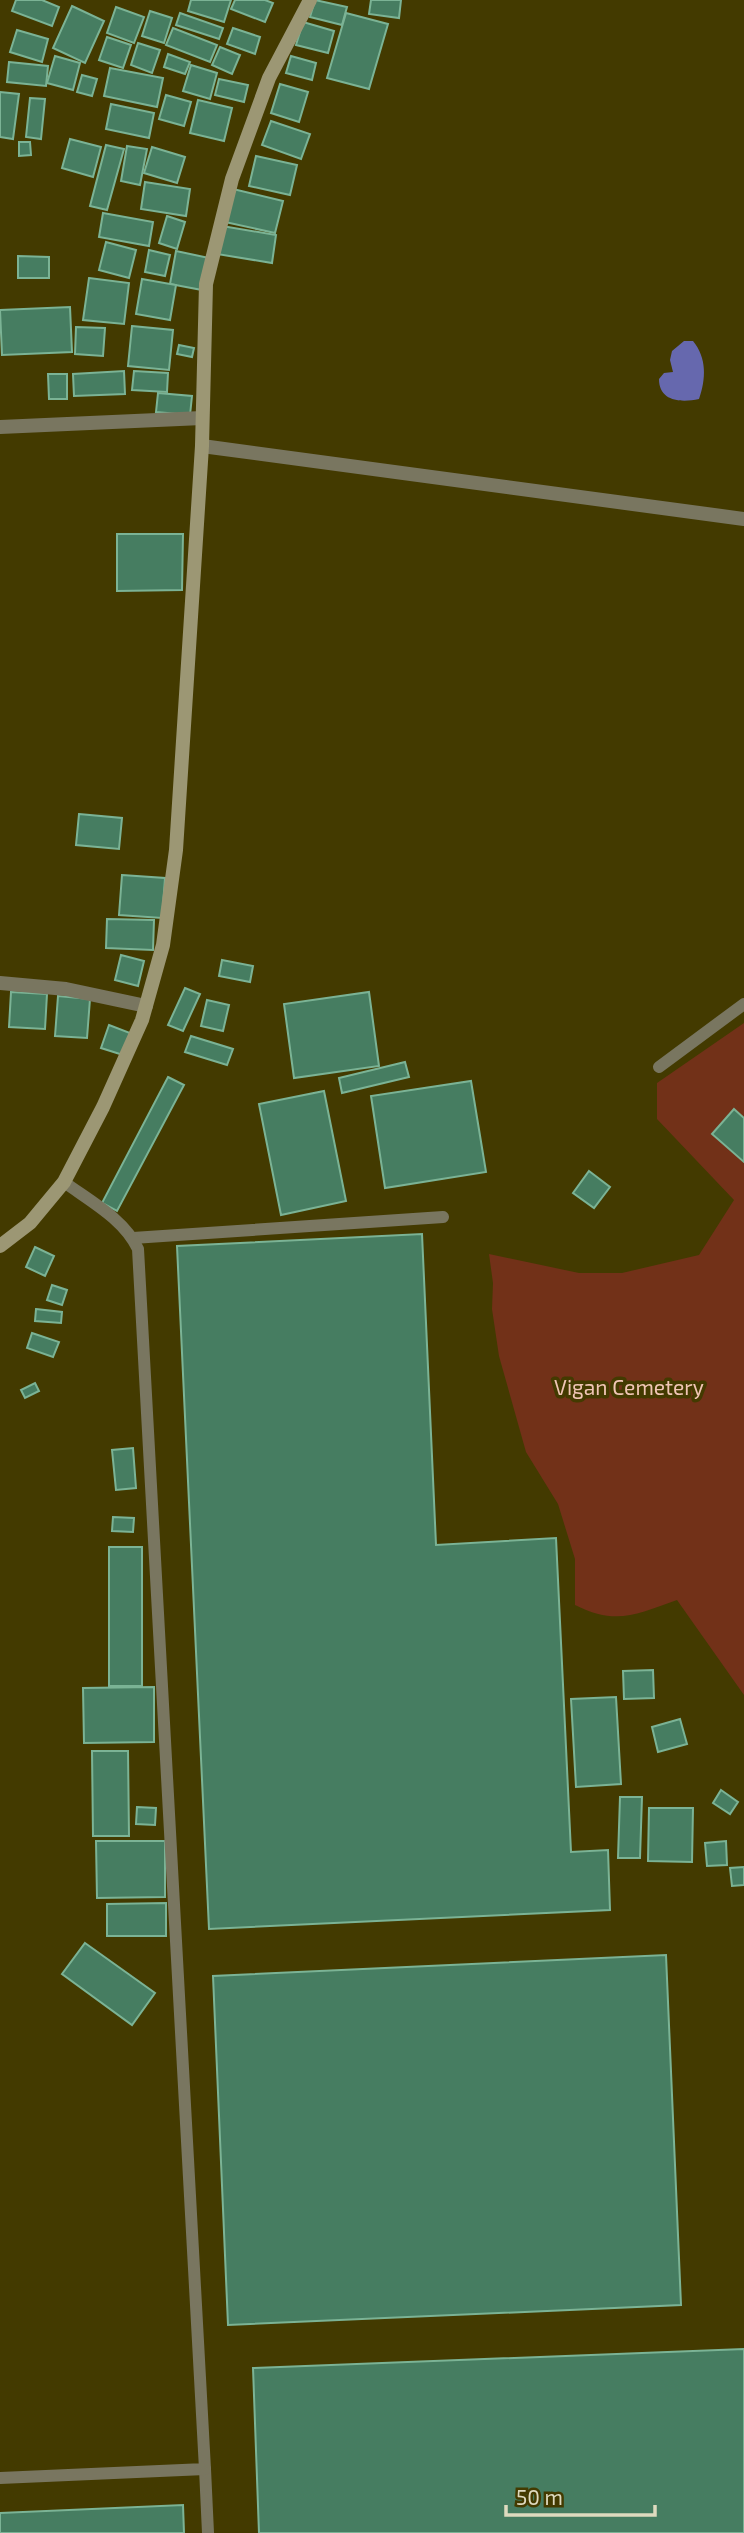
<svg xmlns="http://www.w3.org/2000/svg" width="744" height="2533" font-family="'Exo 2',sans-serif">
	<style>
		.green { fill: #723118 }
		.water { fill: #6668ae }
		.building { fill: #467d61; stroke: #7bb395; stroke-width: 2 }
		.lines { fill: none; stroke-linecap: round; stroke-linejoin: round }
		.lane { stroke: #797660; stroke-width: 12 }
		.street { stroke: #797660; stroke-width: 14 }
		.secondary { stroke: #9c9774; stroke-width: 14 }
		.labels { text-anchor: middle; stroke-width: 7; stroke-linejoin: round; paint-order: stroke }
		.park-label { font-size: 21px; fill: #f1c5b5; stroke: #433a00 }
	</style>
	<rect width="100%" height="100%" fill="#433a00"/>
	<path class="green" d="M744,1023v672l-67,-95c-41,14 -60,26 -102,5v-46l-17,-55 -32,-52 -27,-96 -7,-47 1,-26 -4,-29 90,19h43l77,-18 35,-55 -77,-81v-36z"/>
	<path class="water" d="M684,341h9c14,17 13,38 6,58 -19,4 -40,2 -40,-20l5,-6 9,-1 -3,-12 2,-9z"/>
	<g class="building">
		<path d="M16,0h26l17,7 -7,19 -40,-15z"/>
		<path d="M191,0h40l-7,22 -36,-11z"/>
		<path d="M235,0h30l8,3 -8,19 -34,-13z"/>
		<path d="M315,0l32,7 -5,18 -32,-8z"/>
		<path d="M371,0h30l-2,18 -30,-4z"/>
		<path d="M72,6l32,15 -19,42 -32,-15z"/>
		<path d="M116,7l28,10 -10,26 -27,-10z"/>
		<path d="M150,11l22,7 -8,25 -22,-7z"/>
		<path d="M180,13l43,15 -4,11 -43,-14z"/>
		<path d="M346,13l42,11 -19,65 -42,-11z"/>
		<path d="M303,22l31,9 -6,22 -32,-8z"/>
		<path d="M173,28l44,17 -7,17 -44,-17z"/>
		<path d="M233,28l27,9 -5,17 -28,-10z"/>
		<path d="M17,30l31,9 -6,23 -32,-10z"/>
		<path d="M107,37l24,8 -8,23 -24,-8z"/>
		<path d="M138,43l22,7 -8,23 -21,-8z"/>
		<path d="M220,47l20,8 -8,19 -20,-9z"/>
		<path d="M168,54l22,8 -5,12 -21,-7z"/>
		<path d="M55,56l25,7 -7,27 -26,-7z"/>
		<path d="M291,56l25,7 -4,17 -26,-7z"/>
		<path d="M9,62l39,4 -2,20 -39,-4z"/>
		<path d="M191,65l26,8 -7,26 -27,-8z"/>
		<path d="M110,68l53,10 -6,29 -53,-11z"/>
		<path d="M82,75l15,4 -5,17 -15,-4z"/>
		<path d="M219,79l29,6 -4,17 -29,-7z"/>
		<path d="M280,84l28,8 -9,30 -28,-9z"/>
		<path d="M0,92l19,2 -6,45 -13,-2z"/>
		<path d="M166,95l25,7 -7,24 -25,-7z"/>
		<path d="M30,98l15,1 -4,40 -15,-2z"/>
		<path d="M198,100l34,8 -8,33 -34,-8z"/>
		<path d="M111,104l43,9 -5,25 -43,-9z"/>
		<path d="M271,121l39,13 -9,25 -39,-14z"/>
		<path d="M70,139l31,8 -8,30 -31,-9z"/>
		<path d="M19,142h11l1,13 -12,1z"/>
		<path d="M106,145l18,4 -17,61 -17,-4z"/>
		<path d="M127,146l20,3 -7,36 -19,-4z"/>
		<path d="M152,147l33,10 -8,26 -33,-10z"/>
		<path d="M256,156l41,9 -7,30 -41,-9z"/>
		<path d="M145,182l45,7 -4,27 -45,-7z"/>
		<path d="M233,189l50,12 -8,32 -50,-11z"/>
		<path d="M103,213l50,9 -4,24 -50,-9z"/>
		<path d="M167,216l18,6 -8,27 -18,-6z"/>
		<path d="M222,226l54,9 -4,28 -55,-9z"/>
		<path d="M106,242l30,8 -7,28 -30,-8z"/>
		<path d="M149,250l21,5 -5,21 -20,-4z"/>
		<path d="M176,251l33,7 -7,32 -32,-6z"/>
		<path d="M18,256l31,1v21h-31z"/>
		<path d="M89,278l40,5 -5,41 -41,-4z"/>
		<path d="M142,279l34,6 -6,35 -34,-6z"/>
		<path d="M70,307l2,45 -70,3 -2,-45z"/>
		<path d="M132,326l41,4 -4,40 -41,-4z"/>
		<path d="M76,327l29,1 -2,28 -28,-2z"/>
		<path d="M179,345l15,3 -2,9 -15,-3z"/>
		<path d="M124,371l1,23 -51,2 -1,-22z"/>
		<path d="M134,371l34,2 -1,19 -35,-2z"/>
		<path d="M48,374h19v25h-18z"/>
		<path d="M158,393l34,3 -2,19 -34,-3z"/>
		<path d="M117,534h66l-1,56 -65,1z"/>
		<path d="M79,814l43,4 -3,31 -43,-4z"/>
		<path d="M122,875l43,3 -3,40 -43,-3z"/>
		<path d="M107,919l47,1 -1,30 -47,-2z"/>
		<path d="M121,955l23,6 -6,25 -23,-6z"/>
		<path d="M222,960l31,6 -3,16 -31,-6z"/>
		<path d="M185,988l15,6 -17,37 -15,-6z"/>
		<path d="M11,992l36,2 -2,35 -36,-2z"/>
		<path d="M369,992l10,74 -85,12 -10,-74z"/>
		<path d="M58,996l32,3 -3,39 -32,-2z"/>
		<path d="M207,1000l22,5 -6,26 -22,-5z"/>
		<path d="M109,1025l21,8 -7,22 -22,-7z"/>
		<path d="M191,1036l42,13 -6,16 -42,-13z"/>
		<path d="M405,1062l4,15 -67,16 -3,-15z"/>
		<path d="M168,1077l16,8 -67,126 -15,-8z"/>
		<path d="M471,1081l15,91 -101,16 -14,-92z"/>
		<path d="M324,1091l22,110 -65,14 -22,-111z"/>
		<path d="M734,1109l10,9v44l-32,-28z"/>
		<path d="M589,1171l21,16 -16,21 -21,-15z"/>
		<path d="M422,1234l14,311 120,-7 15,314 37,-2 2,60 -401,19 -32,-683z"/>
		<path d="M35,1247l19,9 -9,20 -19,-9z"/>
		<path d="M52,1285l15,5 -5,15 -15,-5z"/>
		<path d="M36,1309l26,3 -1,11 -26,-2z"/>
		<path d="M32,1333l27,9 -6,15 -26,-9z"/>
		<path d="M35,1383l4,8 -14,7 -4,-8z"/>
		<path d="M133,1448l3,40 -20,2 -4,-40z"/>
		<path d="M113,1517l21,1 -1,14 -21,-1z"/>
		<rect x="109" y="1547" width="33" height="139"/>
		<path d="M653,1670l1,28 -30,1 -1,-28z"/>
		<path d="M154,1687v55l-70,1 -1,-55z"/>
		<path d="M616,1697l5,87 -45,3 -5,-88z"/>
		<path d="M680,1719l7,25 -29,8 -6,-25z"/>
		<path d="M92,1751h36l1,85h-36z"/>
		<path d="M721,1790l17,12 -8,12 -17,-11z"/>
		<path d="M620,1797h22l-2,61h-22z"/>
		<path d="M137,1807l19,1 -1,17 -19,-1z"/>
		<path d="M649,1808h44l-1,54 -44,-1z"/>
		<path d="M96,1841h69v56l-68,1z"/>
		<path d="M726,1841l1,24 -20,1 -2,-23z"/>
		<path d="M744,1867v18l-12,1 -2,-18z"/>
		<path d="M166,1903v33h-59v-32z"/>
		<path d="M85,1943l70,50 -23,32 -70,-51z"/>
		<path d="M666,1955l15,350 -453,20 -15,-349z"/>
		<path d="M744,2349v184h-485l-6,-165z"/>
		<path d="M183,2505l1,28h-184v-20z"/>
	</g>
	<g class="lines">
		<g class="lane">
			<path d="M659,1067l85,-63"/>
			<path d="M133,1238l310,-21"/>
			<path d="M205,2469l3,64"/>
			<path d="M0,2478l205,-9 -67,-1220c-14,-30 -48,-48 -74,-67"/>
		</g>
		<g class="street">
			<path d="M0,427l202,-9"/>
			<path d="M202,446l542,73"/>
			<path d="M0,983l66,6 80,17"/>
		</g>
		<path class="secondary" d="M0,1246l30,-23 34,-41 39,-75 39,-87 21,-75 13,-95 26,-404 4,-162 26,-105 37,-101 41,-78"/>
	</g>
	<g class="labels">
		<g class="park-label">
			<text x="629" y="1395">Vigan Cemetery</text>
		</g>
	</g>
	<path d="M506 2505v10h149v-10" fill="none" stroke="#dedabf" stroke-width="3.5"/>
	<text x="516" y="2505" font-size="21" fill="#dedabf" stroke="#433a00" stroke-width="5" paint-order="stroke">50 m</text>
</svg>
